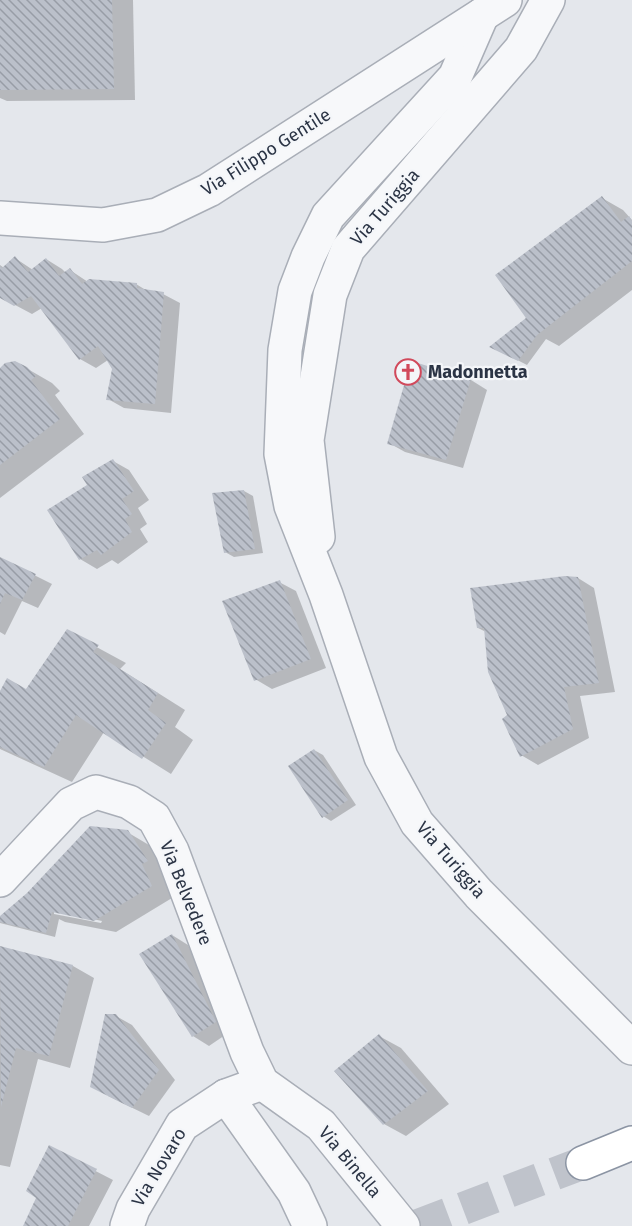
<svg xmlns="http://www.w3.org/2000/svg" width="632" height="1226" font-family="'Fira Sans',sans-serif">
	<style>
		.shadow { fill: #0003; fill-rule: evenodd }
		.building { fill: url(#building-back-hatch) }
		.lines { fill: none; stroke-linecap: round; stroke-linejoin: round }
		.motorway-tunnel { stroke: #bfc3cb; stroke-width: 33; stroke-dasharray: 33 16; stroke-linecap: butt }
		.minor-casing { stroke: #a9aeb7; stroke-width: 36 }
		.tertiary-casing { stroke: #a9aeb7; stroke-width: 36 }
		.motorway-casing { stroke: #8b94a3; stroke-width: 36 }
		.minor { stroke: #f7f8fa; stroke-width: 33 }
		.tertiary { stroke: #f7f8fa; stroke-width: 33 }
		.motorway { stroke: #fff; stroke-width: 33 }
		.labels { text-anchor: middle; stroke-width: 4.5; stroke-linejoin: round; paint-order: stroke }
		.street-label { font-size: 18px; fill: #2b3445; stroke: #f4f6f9 }
		.poi-label { font-size: 18px; font-weight: bold; fill: #2b3445; stroke: #f4f6f9; text-anchor: start }
	</style>
	<defs>
		<pattern id="building-back-hatch" width="6" height="6" patternUnits="userSpaceOnUse" patternTransform="scale(1.5)"><rect width="6" height="6" fill="#bbc0ca"/><path d="M-1 5l2 2M0 0l6 6M5-1l2 2" fill="none" stroke="#989da6"/></pattern>
	</defs>
	<rect width="100%" height="100%" fill="#e4e7ec"/>
	<g class="shadow">
		<path d="M0,0h133l2,100 -128,1 -7,-3z"/>
		<path d="M602,198l21,12 9,10v70l-73,56 -13,-7 -19,26 -27,-14 27,-33z"/>
		<path d="M15,258l18,12 13,-11 16,10 4,4 4,-3 18,12 48,2 13,8 14,2 17,9 -9,110 -47,-5 -16,-9 6,-31 -6,-8 -12,8 -16,-9 -38,-51 -10,6 -32,-17v-32l4,3z"/>
		<path d="M26,368l26,15 8,8 -5,4 29,39 -84,64v-114z"/>
		<path d="M471,380l16,10 -24,78 -58,-16 -16,-9z"/>
		<path d="M113,461l16,9 20,30 -11,8 9,16 -7,5 8,13 -30,22 -6,-4 -15,9 -17,-10 -31,-48 40,-26z"/>
		<path d="M244,491l9,5 10,57 -29,4 -9,-5z"/>
		<path d="M0,558l52,26 -14,24 -16,-7 -17,34 -5,-3z"/>
		<path d="M578,578l16,10 21,104 -35,4 9,42 -51,27 -17,-10 -35,-123 -8,-4z"/>
		<path d="M279,582l17,9 30,77 -54,21 -17,-10z"/>
		<path d="M67,631l59,32 -6,6 65,41 -10,17 18,13 -22,34 -67,-42 -32,50 -72,-33v-57l26,-2z"/>
		<path d="M314,750l9,5 33,50 -25,16 -8,-5z"/>
		<path d="M127,832l22,13 20,29 -6,3 9,21 -56,34 -51,-10 -6,-3 -4,18 -55,-14v-5zM54,911l48,10 -1,2 -47,-9z"/>
		<path d="M172,935l16,10 43,86 -22,15 -16,-10z"/>
		<path d="M0,947l73,19 21,12 -24,90 -32,-9 -28,108 -10,-2z"/>
		<path d="M116,1016l16,9 43,55 -26,36 -41,-20z"/>
		<path d="M379,1036l22,12 48,56 -43,32 -22,-12z"/>
		<path d="M49,1147l64,33 -24,46h-64l13,-29z"/>
	</g>
	<g class="building">
		<path d="M0,0h112l2,89 -114,1z"/>
		<path d="M602,196l19,26 8,-6 3,5v40l-95,74 -19,26 -29,-14 37,-29 -31,-43z"/>
		<path d="M15,256l13,16 18,-14 13,18 11,-8 12,16 7,-5 48,4v5l27,4 -9,112 -49,-4 6,-31 -14,-23 -19,14 -48,-64 -17,10 -14,-8v-32l2,2z"/>
		<path d="M15,361l12,6 9,9 -5,4 29,39 -60,46v-97l5,-5z"/>
		<path d="M411,361l60,18 -25,81 -59,-16z"/>
		<path d="M113,459l21,32 -12,8 10,15 -7,5 7,13 -31,23 -4,-5 -18,10 -32,-50 40,-25 -5,-8z"/>
		<path d="M244,490l11,59 -31,4 -12,-60z"/>
		<path d="M0,557l36,17 -14,26 -17,-7 -5,11z"/>
		<path d="M565,576l13,1 21,106 -35,4 9,42 -53,28 -18,-38 5,-4 -19,-43 -4,-44h-7l-7,-40z"/>
		<path d="M280,580l31,79 -57,22 -32,-80z"/>
		<path d="M67,629l32,16 -6,7 65,41 -10,17 18,13 -24,36 -66,-44 -32,52 -44,-20v-56l7,-13 19,11z"/>
		<path d="M314,749l34,51 -26,18 -34,-52z"/>
		<path d="M90,826l38,4 20,31 -6,3 10,22 -58,35 -42,-9 -6,21 -46,-11v-6l27,-23z"/>
		<path d="M172,934l44,88 -24,15 -53,-83z"/>
		<path d="M0,946l73,19 -24,91 -33,-8 -15,59z"/>
		<path d="M105,1014h11l43,56 -27,38 -42,-21z"/>
		<path d="M379,1034l49,57 -45,34 -49,-54z"/>
		<path d="M49,1145l48,24 -29,57h-45l13,-28 -10,-7z"/>
	</g>
	<g class="lines">
		<path class="motorway-tunnel" d="M417,1226l166,-63"/>
		<g class="minor-casing">
			<g id="minor">
				<path d="M482,15l-27,62 -127,139 -20,41 -13,34 -10,59 -4,104 10,52 35,89 55,162 36,66 62,71 153,154"/>
				<path d="M318,537l-11,-97 23,-145 18,-46 173,-200 27,-49"/>
				<path d="M0,880l71,-76 25,-12 33,10 25,16 18,33 75,201 15,31 59,42 82,101"/>
				<path d="M226,1096l68,96 16,34"/>
				<path d="M127,1226l6,-17 49,-84 44,-29 36,-13"/>
			</g>
		</g>
		<g class="tertiary-casing">
			<path id="tertiary" d="M0,218l103,7 54,-10 52,-25 296,-190"/>
		</g>
		<g class="motorway-casing">
			<path id="motorway" d="M583,1163l49,-20"/>
		</g>
		<use href="#minor" class="minor"/>
		<use href="#tertiary" class="tertiary"/>
		<use href="#motorway" class="motorway"/>
	</g>
	<defs>
		<g id="church-ring" transform="scale(1.35)"><circle r="9.5" fill="#f4f6f9" stroke="#d1495b" stroke-width="1.5"/><path d="M-1.2-6h2.4v3.5h3.3v2.4h-3.3V6h-2.4V-.1h-3.3v-2.4h3.3Z" fill="#d1495b"/></g>
	</defs>
	<g fill-rule="evenodd">
		<use href="#church-ring" x="408" y="372"/>
	</g>
	<g class="labels">
		<g class="street-label">
			<text transform="translate(266 152) rotate(-32)" y="6">Via Filippo Gentile</text>
			<text transform="translate(385 207) rotate(-49)" y="6">Via Turiggia</text>
			<text transform="translate(451 860) rotate(49)" y="6">Via Turiggia</text>
			<text transform="translate(186 893) rotate(68)" y="6">Via Belvedere</text>
			<text transform="translate(350 1162) rotate(50)" y="6">Via Binella</text>
			<text transform="translate(159 1167) rotate(-59)" y="6">Via Novaro</text>
		</g>
		<g class="poi-label">
			<text x="428" y="378">Madonnetta</text>
		</g>
	</g>
</svg>
